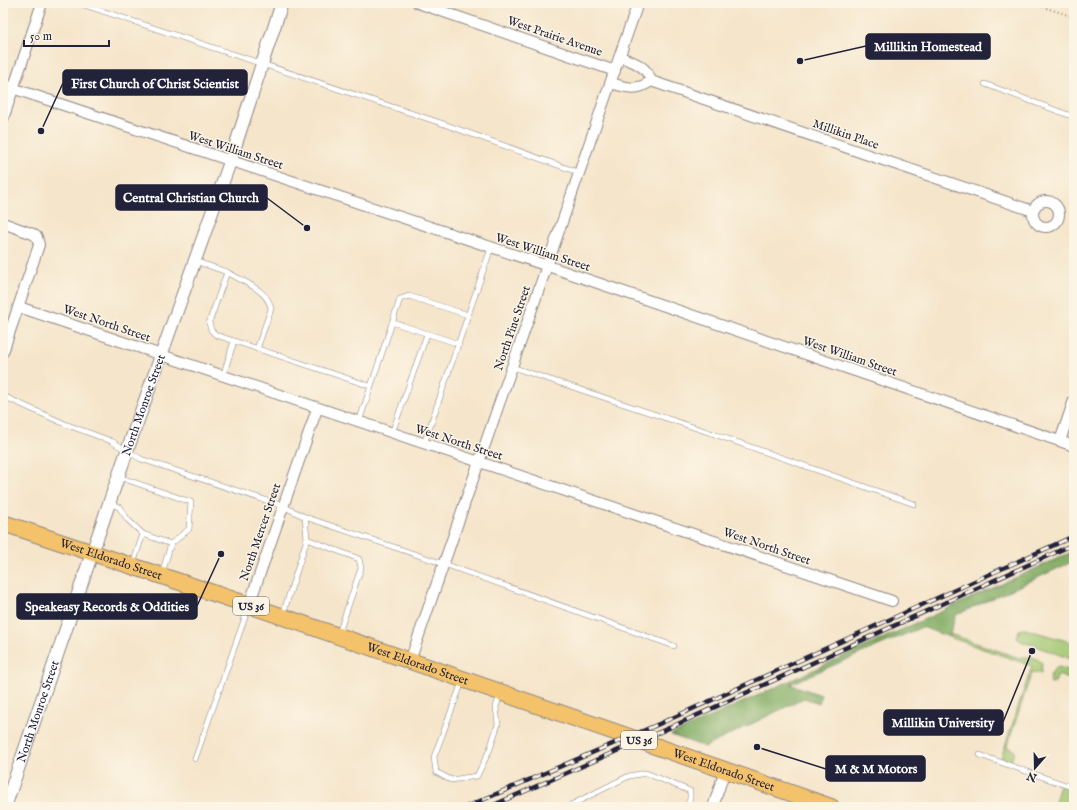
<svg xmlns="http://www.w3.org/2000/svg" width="1077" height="810" font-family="'IM FELL English',serif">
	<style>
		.green { fill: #a2c772; stroke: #627456 }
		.forest { fill: #81ac64; stroke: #526750 }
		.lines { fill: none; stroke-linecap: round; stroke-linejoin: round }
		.service-casing { stroke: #8c8482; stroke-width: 6 }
		.minor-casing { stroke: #8c8482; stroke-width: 12 }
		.tertiary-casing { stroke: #8c8482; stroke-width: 14 }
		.primary-casing { stroke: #8c8482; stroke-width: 18 }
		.path { stroke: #8c8482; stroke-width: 2; stroke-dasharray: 1 3; stroke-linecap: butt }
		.service { stroke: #fff; stroke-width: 5 }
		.minor { stroke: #fff; stroke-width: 10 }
		.tertiary { stroke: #fff; stroke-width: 12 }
		.primary { stroke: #f3c26a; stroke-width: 16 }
		.rail-casing { stroke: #22223b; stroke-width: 4.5 }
		.rail { stroke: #fcf5e5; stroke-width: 3; stroke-dasharray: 9; stroke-linecap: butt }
		.labels { text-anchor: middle; stroke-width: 3; stroke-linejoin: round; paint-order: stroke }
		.shield { fill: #fcf5e5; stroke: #63616e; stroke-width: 1 }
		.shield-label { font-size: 11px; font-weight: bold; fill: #22223b }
		.street-label { font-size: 12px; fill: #22223b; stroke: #fcf5e5 }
		.leader { fill: none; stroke: #22223b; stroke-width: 1.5 }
		.callout-dot { fill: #22223b; stroke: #fcf5e5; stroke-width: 1.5 }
		.callout { fill: #22223b; stroke: #22223b; stroke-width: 1.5 }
		.callout-label { font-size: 13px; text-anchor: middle; font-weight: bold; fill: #fff }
	</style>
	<rect width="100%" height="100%" fill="#fcf5e5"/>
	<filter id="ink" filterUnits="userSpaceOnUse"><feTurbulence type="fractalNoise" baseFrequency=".025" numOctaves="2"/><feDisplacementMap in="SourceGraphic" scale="8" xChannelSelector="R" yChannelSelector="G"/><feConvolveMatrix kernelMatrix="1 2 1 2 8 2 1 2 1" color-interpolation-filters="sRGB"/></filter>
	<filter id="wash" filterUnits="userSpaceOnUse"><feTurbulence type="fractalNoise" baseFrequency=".012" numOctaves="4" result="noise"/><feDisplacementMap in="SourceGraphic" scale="16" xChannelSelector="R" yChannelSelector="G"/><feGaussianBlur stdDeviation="0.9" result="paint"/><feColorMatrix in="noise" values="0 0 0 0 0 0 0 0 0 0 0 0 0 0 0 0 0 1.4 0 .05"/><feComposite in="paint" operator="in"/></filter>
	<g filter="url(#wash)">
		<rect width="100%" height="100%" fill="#f5e5ca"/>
		<g class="green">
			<path d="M1025,629l49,14v17l-53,-19 -3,-2 -1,-3 2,-6z"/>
			<path d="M950,634l69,24c8,-2 17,-2 23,5l-1,11 -9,-2 -25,75 8,4 -4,10 -10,-3 31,-92 -83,-29z"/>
			<path d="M1059,667l15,5v9l-16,-6 -3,7 -4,1c-3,-6 1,-14 8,-16z"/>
			<path d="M1061,783l13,5v19h-21z"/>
		</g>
		<path class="forest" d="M1074,551v10l-118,54 -7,22 -27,-10 -132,57 31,11 -2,8 -15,-5 -99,49 -34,-12z"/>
	</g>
	<g filter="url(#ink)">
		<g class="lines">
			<g class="service-casing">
				<g id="service">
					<path d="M78,3l363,120 139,50"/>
					<path d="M985,84l89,33"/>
					<path d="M195,261l32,11 -18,51 2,7 5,5 154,51"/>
					<path d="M227,272c14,9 42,18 44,37l-14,40"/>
					<path d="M392,322l67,22"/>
					<path d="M512,367l196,65 206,72"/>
					<path d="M223,376l11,-35"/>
					<path d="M3,396l62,28 46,17 30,18 142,47 22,11 2,22 52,20 2,9 -22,65"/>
					<path d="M359,422l41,-123 9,-3 59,19"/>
					<path d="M392,433l35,-99"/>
					<path d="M424,444l67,-196"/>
					<path d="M119,477l72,25 -2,27 -18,15"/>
					<path d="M109,503l10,4 9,13 15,14"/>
					<path d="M305,517l139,47 230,82"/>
					<path d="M133,564l10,-30 28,10 -9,29"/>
					<path d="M283,614l24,-75"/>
					<path d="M462,682l-28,75 2,15 15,8 26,-4 13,-27 8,-25 -2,-17 4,-12"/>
					<path d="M980,755l94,33"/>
					<path d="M195,759l54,-153"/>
					<path d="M572,807l-1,-2 58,-29 17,-3 44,18v8l-3,8"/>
				</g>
			</g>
			<g class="minor-casing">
				<g id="minor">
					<path d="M418,3l197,68"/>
					<path d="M620,57c14,5 27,9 31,24"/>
					<path d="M651,81l382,130"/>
					<path d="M611,83c15,5 27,8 40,-2"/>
					<path d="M3,85l545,181 526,180"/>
					<path d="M3,119l39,-116"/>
					<circle cx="1046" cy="214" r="13"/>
					<path d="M3,223l30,11 4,3 2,8 -36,107"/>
					<path d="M19,307l873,294"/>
					<path d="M1060,441l14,-41"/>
					<path d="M249,605l68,-196"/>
					<path d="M410,661l228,-658"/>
					<path d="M713,807l12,-37"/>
				</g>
			</g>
			<g class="tertiary-casing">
				<g id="tertiary">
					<path id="s1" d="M5,807l122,-356 103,-289 52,-159"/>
				</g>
			</g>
			<g class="primary-casing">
				<g id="primary">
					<path id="s2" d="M3,523l246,82 582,202"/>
				</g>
			</g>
			<path class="path" d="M1031,3l43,14"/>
			<use href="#service" class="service"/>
			<use href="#minor" class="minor"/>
			<use href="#tertiary" class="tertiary"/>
			<use href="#primary" class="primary"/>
			<g class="rail-casing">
				<g id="rail">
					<path d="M466,807l193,-83 415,-188"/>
					<path d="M489,807l180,-79 405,-184"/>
				</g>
			</g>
			<use href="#rail" class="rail"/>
		</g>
	</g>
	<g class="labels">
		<g class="shield">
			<rect x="233" y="597" width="36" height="18" rx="3"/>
			<rect x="621" y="731" width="36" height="18" rx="3"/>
		</g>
		<g class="shield-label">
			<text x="251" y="610">US 36</text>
			<text x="639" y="744">US 36</text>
		</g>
		<g class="street-label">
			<text transform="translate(555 36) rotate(19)" y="4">West Prairie Avenue</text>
			<text transform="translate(846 134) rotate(19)" y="4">Millikin Place</text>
			<text transform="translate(236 150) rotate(18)" y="4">West William Street</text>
			<text transform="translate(543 252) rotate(18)" y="4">West William Street</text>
			<text transform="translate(107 323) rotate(19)" y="4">West North Street</text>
			<text transform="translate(512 328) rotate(-71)" y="4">North Pine Street</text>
			<text transform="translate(850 356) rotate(19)" y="4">West William Street</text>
			<text dy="4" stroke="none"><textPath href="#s1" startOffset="425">North Monroe Street</textPath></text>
			<text transform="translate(459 442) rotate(18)" y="4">West North Street</text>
			<text transform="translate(260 532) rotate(-71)" y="4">North Mercer Street</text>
			<text transform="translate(767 546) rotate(19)" y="4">West North Street</text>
			<text dy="4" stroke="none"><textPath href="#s2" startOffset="114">West Eldorado Street</textPath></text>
			<text dy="4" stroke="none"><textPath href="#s2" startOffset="438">West Eldorado Street</textPath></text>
			<text dy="4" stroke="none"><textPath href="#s1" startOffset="101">North Monroe Street</textPath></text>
			<text dy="4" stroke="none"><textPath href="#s2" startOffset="762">West Eldorado Street</textPath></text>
		</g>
	</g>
	<path class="leader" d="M800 61L866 46M41 131L63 83M307 228L267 198M221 554L197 606M1032 651L1003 722M757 747L826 769"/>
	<g class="callout-dot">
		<circle cx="800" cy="61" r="4"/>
		<circle cx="41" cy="131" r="4"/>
		<circle cx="307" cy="228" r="4"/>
		<circle cx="221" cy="554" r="4"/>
		<circle cx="1032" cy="651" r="4"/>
		<circle cx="757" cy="747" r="4"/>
	</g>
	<g class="callout">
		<rect x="866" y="34" width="124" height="25" rx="4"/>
		<rect x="63" y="70" width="184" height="25" rx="4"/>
		<rect x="116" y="185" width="151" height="25" rx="4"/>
		<rect x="17" y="594" width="180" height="25" rx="4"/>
		<rect x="884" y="710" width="119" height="25" rx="4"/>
		<rect x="826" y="756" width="99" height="25" rx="4"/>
	</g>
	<g class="callout-label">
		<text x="928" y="51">Millikin Homestead</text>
		<text x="155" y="88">First Church of Christ Scientist</text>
		<text x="191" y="202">Central Christian Church</text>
		<text x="107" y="611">Speakeasy Records &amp; Oddities</text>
		<text x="943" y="727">Millikin University</text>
		<text x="876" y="773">M &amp; M Motors</text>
	</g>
	<rect width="1077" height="810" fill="none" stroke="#fcf5e5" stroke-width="16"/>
	<g transform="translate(1035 768) rotate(200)" stroke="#fcf5e5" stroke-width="3" paint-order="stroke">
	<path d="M0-3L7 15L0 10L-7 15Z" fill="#22223b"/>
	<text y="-6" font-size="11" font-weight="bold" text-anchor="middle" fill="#22223b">N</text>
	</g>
	<path d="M24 40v6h85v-6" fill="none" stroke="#22223b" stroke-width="2"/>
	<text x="30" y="40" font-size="12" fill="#22223b" stroke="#fcf5e5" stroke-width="3" paint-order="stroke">50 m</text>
</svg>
